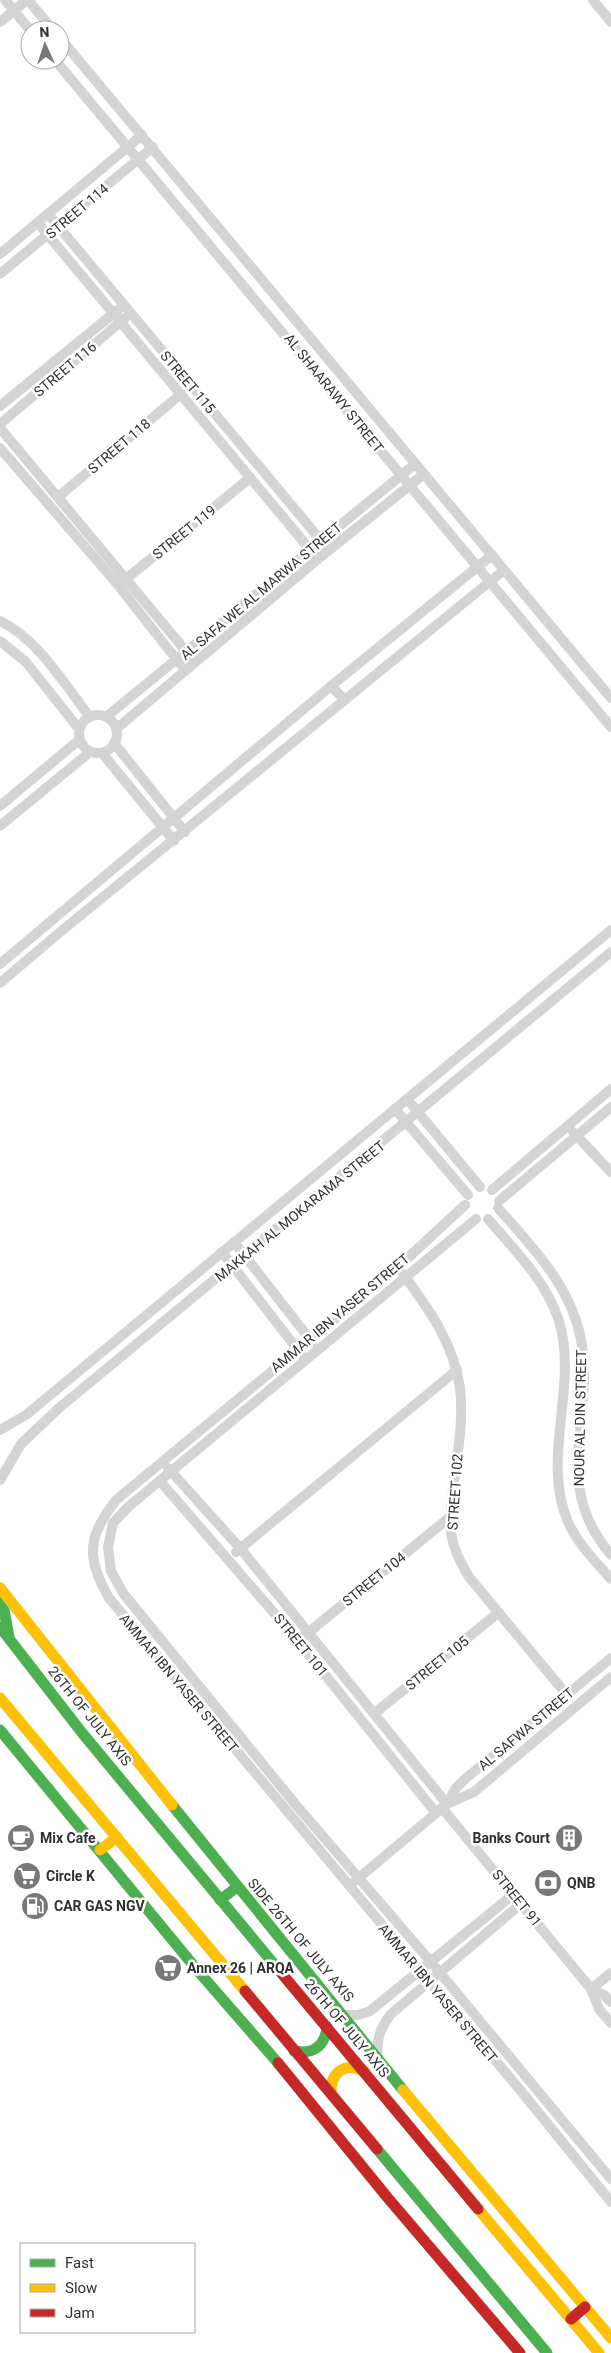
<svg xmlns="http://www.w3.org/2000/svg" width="611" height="2353" font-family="Roboto,sans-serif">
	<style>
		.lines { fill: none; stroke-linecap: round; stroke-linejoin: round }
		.street { stroke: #d4d4d4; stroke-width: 10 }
		.fast { stroke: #4caf50; stroke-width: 11 }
		.slow { stroke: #ffc107; stroke-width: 11 }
		.jam { stroke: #c62828; stroke-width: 11 }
		.labels { text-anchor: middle; stroke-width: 5; stroke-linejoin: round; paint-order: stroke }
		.street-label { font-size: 14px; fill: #303030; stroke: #fff }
		.poi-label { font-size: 14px; font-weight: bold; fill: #303030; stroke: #fff; text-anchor: start }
	</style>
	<rect width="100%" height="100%" fill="#fff"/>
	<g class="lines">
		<g class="street">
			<path d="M5,0l25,30"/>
			<path d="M28,0l25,30"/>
			<path d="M593,0l18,22"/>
			<path d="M0,22l27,-22"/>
			<path d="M60,38l551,660"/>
			<path d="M55,60l556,667"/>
			<path d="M48,214l281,336"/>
			<path d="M38,223l280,336"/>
			<path d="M0,254l142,-119"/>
			<path d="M0,274l153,-127"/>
			<path d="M0,406l119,-97"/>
			<path d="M0,424l125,-106"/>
			<path d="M0,428l190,228"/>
			<path d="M0,448l118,137 62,79"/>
			<path d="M58,497l123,-103"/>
			<path d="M121,583l129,-105"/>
			<path d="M0,621c39,19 64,63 90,96"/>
			<path d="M0,641l26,21 53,67"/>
			<path d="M331,686l14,14"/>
			<circle cx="98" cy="734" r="19"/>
			<path d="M106,717l309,-253"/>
			<path d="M116,729l202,-170 106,-85"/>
			<path d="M114,743l71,89"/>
			<path d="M102,753l72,88"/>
			<path d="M0,806l79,-66"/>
			<path d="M0,826l90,-74"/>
			<path d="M0,964l331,-278 161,-131"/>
			<path d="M0,983l59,-50 445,-363"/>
			<path d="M407,1099l73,88"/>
			<path d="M395,1109l73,86"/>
			<path d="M573,1132l38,40"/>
			<path d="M492,1190l119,-101"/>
			<path d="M499,1201l112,-94"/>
			<path d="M465,1205l-67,62 -282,233c-29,38 -30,57 -7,98l412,493 90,111"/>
			<path d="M498,1208c36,41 76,81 84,138 11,79 -31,138 29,209"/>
			<path d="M476,1219l-348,288 -15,16 -5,24 3,24 12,22 173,212 135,157 180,217"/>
			<path d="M488,1219c26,30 57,61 70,99 22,66 -18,139 10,204 9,21 28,40 43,57"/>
			<path d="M234,1242l78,100"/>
			<path d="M222,1252l79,102"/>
			<path d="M403,1274c26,35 51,70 57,114 4,34 -3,68 -7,102 -1,14 -4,28 -2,42 2,17 10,31 18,45l98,118"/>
			<path d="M0,1430l26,-15 585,-485"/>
			<path d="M168,1468l72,80 207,256"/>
			<path d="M0,1480l21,-36 38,-36 552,-456"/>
			<path d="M160,1481l134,155 142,177"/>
			<path d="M236,1552l221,-182"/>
			<path d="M304,1636l146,-119"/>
			<path d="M375,1713l123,-100"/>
			<path d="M447,1804l27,-12 137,-115"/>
			<path d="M442,1808l149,181 8,20 12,14"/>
			<path d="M355,1881l92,-77 9,-16 9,-9 146,-121"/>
			<path d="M591,1989l20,-16"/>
			<path d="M591,1989l13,6 7,7"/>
			<path d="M343,2015h15l12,-4 144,-117"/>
			<path d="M378,2060c-2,-20 1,-30 13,-46l131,-111"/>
		</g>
		<g class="fast">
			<path d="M0,1588l9,49"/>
			<path d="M0,1627l83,107 195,235"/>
			<path d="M0,1730l198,241 80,92"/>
			<path d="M172,1805l231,285"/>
			<path d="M220,1900l17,-13"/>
			<path d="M294,2051c19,4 31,-5 33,-24"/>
			<path d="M377,2149l170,204"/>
		</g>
		<g class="slow">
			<path d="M0,1588l172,217"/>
			<path d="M0,1698l245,293"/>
			<path d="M100,1850l17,-13"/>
			<path d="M403,2090l208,248"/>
			<path d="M331,2093c-1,-21 14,-31 33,-22"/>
			<path d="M478,2209l121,144"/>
		</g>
		<g class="jam">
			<path d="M278,1969l200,240"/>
			<path d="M245,1991l132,158"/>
			<path d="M278,2063l109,134 133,156"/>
			<path d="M571,2319l14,-12"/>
		</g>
	</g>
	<defs>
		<g id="cafe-disc" transform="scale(1.4375)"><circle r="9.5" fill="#787878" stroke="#fff"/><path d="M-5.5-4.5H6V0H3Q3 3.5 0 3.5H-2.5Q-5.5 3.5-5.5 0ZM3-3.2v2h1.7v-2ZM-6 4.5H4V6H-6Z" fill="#fff"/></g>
		<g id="building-disc" transform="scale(1.4375)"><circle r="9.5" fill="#787878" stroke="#fff"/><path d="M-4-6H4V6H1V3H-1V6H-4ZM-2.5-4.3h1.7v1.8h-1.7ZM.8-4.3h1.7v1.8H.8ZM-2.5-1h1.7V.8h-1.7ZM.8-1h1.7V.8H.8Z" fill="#fff"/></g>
		<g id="supermarket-disc" transform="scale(1.4375)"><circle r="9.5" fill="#787878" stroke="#fff"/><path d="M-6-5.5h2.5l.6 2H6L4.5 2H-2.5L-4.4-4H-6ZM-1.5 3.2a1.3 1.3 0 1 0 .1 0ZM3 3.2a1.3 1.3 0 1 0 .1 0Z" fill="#fff"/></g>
		<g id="bank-disc" transform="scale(1.4375)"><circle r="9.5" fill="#787878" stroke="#fff"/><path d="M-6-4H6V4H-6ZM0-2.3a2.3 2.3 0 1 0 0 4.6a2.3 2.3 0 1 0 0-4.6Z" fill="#fff"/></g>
		<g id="fuel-disc" transform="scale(1.4375)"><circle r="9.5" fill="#787878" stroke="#fff"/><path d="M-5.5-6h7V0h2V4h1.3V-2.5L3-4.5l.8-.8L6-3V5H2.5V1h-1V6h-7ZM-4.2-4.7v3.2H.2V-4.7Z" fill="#fff"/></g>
	</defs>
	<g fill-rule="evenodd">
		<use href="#cafe-disc" x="21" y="1838"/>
		<use href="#building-disc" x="569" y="1838"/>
		<use href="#supermarket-disc" x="27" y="1876"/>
		<use href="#bank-disc" x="548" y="1883"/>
		<use href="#fuel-disc" x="35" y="1906"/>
		<use href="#supermarket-disc" x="168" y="1968"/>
	</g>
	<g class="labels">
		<g class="street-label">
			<text transform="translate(77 211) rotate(-40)" y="5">STREET 114</text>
			<text transform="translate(65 369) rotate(-40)" y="5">STREET 116</text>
			<text transform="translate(188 382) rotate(50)" y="5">STREET 115</text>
			<text transform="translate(334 393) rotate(51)" y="5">AL SHAARAWY STREET</text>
			<text transform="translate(119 446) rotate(-40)" y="5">STREET 118</text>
			<text transform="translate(184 532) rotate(-39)" y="5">STREET 119</text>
			<text transform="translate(261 591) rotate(-40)" y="5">AL SAFA WE AL MARWA STREET</text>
			<text transform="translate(300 1211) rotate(-39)" y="5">MAKKAH AL MOKARAMA STREET</text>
			<text transform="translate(340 1313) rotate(-40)" y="5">AMMAR IBN YASER STREET</text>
			<text transform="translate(580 1418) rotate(-89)" y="5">NOUR AL DIN STREET</text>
			<text transform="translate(455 1492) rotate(-86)" y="5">STREET 102</text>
			<text transform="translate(374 1579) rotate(-39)" y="5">STREET 104</text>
			<text transform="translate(301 1645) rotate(51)" y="5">STREET 101</text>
			<text transform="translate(437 1663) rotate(-39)" y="5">STREET 105</text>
			<text transform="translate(179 1683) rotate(50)" y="5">AMMAR IBN YASER STREET</text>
			<text transform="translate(90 1716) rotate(51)" y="5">26TH OF JULY AXIS</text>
			<text transform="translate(526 1729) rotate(-40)" y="5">AL SAFWA STREET</text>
			<text transform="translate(517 1898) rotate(51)" y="5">STREET 91</text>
			<text transform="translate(301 1940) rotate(50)" y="5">SIDE 26TH OF JULY AXIS</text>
			<text transform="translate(438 1993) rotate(50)" y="5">AMMAR IBN YASER STREET</text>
			<text transform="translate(347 2028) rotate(50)" y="5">26TH OF JULY AXIS</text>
		</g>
		<g class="poi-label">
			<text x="40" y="1843">Mix Cafe</text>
			<text x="550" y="1843" text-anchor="end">Banks Court</text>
			<text x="46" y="1881">Circle K</text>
			<text x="567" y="1888">QNB</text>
			<text x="54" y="1911">CAR GAS NGV</text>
			<text x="187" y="1973">Annex 26 | ARQA</text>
		</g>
	</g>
	<rect x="20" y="2243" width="175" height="90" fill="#ffffff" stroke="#acacac"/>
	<rect x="30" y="2259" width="25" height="8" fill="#4caf50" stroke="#acacac"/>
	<text x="65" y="2268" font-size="15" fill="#303030">Fast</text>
	<rect x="30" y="2284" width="25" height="8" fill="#ffc107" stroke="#acacac"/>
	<text x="65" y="2293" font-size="15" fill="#303030">Slow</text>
	<rect x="30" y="2309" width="25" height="8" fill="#c62828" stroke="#acacac"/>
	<text x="65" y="2318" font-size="15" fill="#303030">Jam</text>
	<g transform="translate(45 45) rotate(357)"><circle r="24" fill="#ffffff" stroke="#acacac"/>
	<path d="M0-4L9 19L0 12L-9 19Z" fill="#787878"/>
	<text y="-8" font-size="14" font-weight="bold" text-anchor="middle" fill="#303030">N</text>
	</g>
</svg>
